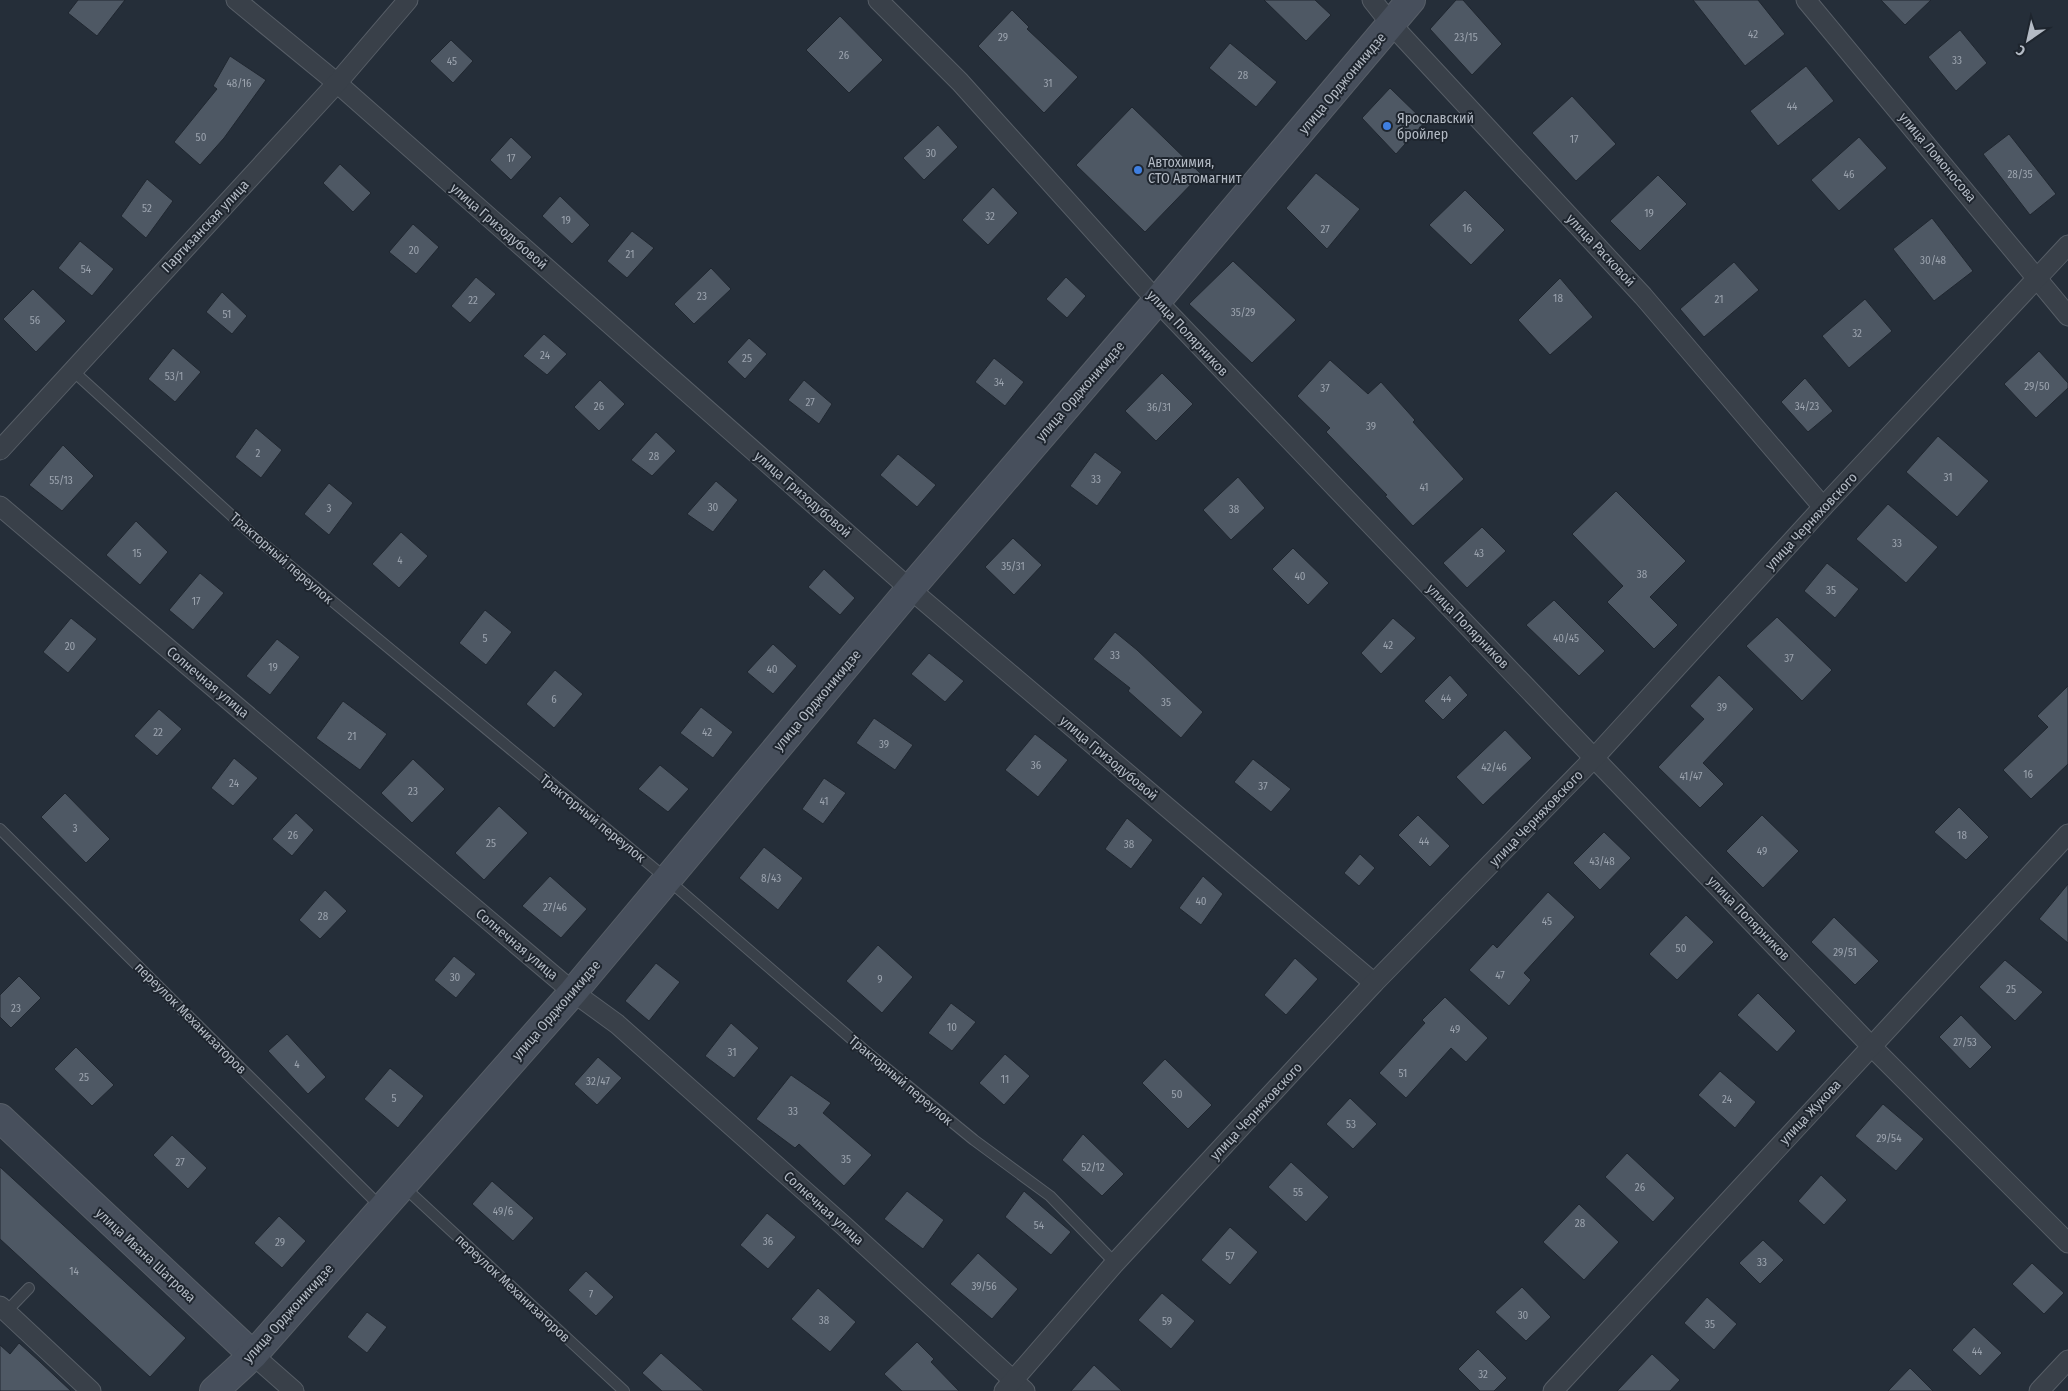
<svg xmlns="http://www.w3.org/2000/svg" width="2068" height="1391" font-family="'Fira Sans Condensed',sans-serif">
	<style>
		.building { fill: #4e5864; stroke: #202730 }
		.lines { fill: none; stroke-linecap: round; stroke-linejoin: round }
		.lane-casing { stroke: #575e67; stroke-width: 12 }
		.street-casing { stroke: #575e67; stroke-width: 21 }
		.secondary-casing { stroke: #575e67; stroke-width: 30 }
		.lane { stroke: #394049; stroke-width: 10 }
		.street { stroke: #394049; stroke-width: 19 }
		.secondary { stroke: #474f5c; stroke-width: 28 }
		.shop-dot { fill: #3f7fe0; stroke: #1e252e; stroke-width: 2 }
		.labels { text-anchor: middle; stroke-width: 4; stroke-linejoin: round; paint-order: stroke }
		.number-label { font-size: 11px; fill: #9aa2ad }
		.street-label { font-size: 14px; fill: #b4bbc5; stroke: #1e252e }
		.poi-label { font-size: 14px; fill: #b4bbc5; stroke: #1e252e; text-anchor: start }
	</style>
	<rect width="100%" height="100%" fill="#252e39"/>
	<g class="building">
		<path d="M78,0h47l-28,36 -29,-23z"/>
		<path d="M1264,0h51l16,15 -25,26z"/>
		<path d="M1456,0h7l39,44 -30,31 -42,-46z"/>
		<path d="M1693,0h65l27,34 -40,32z"/>
		<path d="M1881,0h50l-26,25z"/>
		<path d="M1012,10l17,17 -2,2 51,48 -34,36 -66,-67z"/>
		<path d="M840,16l43,44 -34,33 -43,-43z"/>
		<path d="M1960,30l27,33 -31,28 -28,-34z"/>
		<path d="M451,40l22,21 -20,22 -23,-22z"/>
		<path d="M1230,43l47,39 -21,25 -47,-39z"/>
		<path d="M230,56l36,24 -42,58 -24,27 -26,-23 43,-53 -4,-3z"/>
		<path d="M1806,66l28,35 -56,45 -28,-35z"/>
		<path d="M1390,88l35,34 -29,32 -34,-36z"/>
		<path d="M1572,96l44,48 -40,37 -44,-48z"/>
		<path d="M1132,107l69,67 -56,58 -69,-67z"/>
		<path d="M938,125l20,22 -34,33 -21,-22z"/>
		<path d="M2009,134l47,60 -26,21 -47,-61z"/>
		<path d="M511,137l21,20 -21,23 -21,-20z"/>
		<path d="M1859,137l28,31 -48,43 -28,-31z"/>
		<path d="M340,164l31,29 -18,19 -30,-29z"/>
		<path d="M1316,173l44,36 -33,40 -41,-41z"/>
		<path d="M1658,175l29,29 -47,47 -30,-30z"/>
		<path d="M147,179l26,22 -27,37 -25,-22z"/>
		<path d="M993,187l25,26 -30,32 -26,-25z"/>
		<path d="M1465,190l40,40 -34,35 -42,-40z"/>
		<path d="M560,196l30,29 -18,19 -30,-28z"/>
		<path d="M1932,218l41,53 -39,30 -41,-52z"/>
		<path d="M413,224l26,23 -23,27 -27,-22z"/>
		<path d="M632,231l22,17 -27,30 -20,-17z"/>
		<path d="M80,241l34,28 -22,27 -34,-28z"/>
		<path d="M1233,261l63,59 -44,43 -63,-59z"/>
		<path d="M1734,262l25,28 -55,47 -24,-28z"/>
		<path d="M711,268l20,21 -37,35 -20,-20z"/>
		<path d="M476,277l20,17 -26,29 -19,-17z"/>
		<path d="M1066,277l20,19 -19,22 -21,-19z"/>
		<path d="M1560,278l33,39 -43,38 -32,-35z"/>
		<path d="M33,289l33,32 -30,31 -33,-33z"/>
		<path d="M222,292l25,24 -15,18 -26,-22z"/>
		<path d="M1865,299l27,32 -43,37 -27,-32z"/>
		<path d="M544,334l23,20 -20,21 -24,-19z"/>
		<path d="M749,338l18,16 -22,25 -18,-17z"/>
		<path d="M173,348l28,24 -26,30 -27,-23z"/>
		<path d="M2039,351l29,32v5l-32,30 -32,-34z"/>
		<path d="M994,358l30,24 -19,24 -30,-24z"/>
		<path d="M1330,360l38,34 13,-12 34,38 -2,2 51,57 -51,47 -28,-30 2,-1 -61,-63 4,-4 -33,-32z"/>
		<path d="M1162,373l31,31 -37,37 -31,-30z"/>
		<path d="M1805,378l28,33 -25,21 -27,-30z"/>
		<path d="M600,380l25,24 -26,27 -25,-24z"/>
		<path d="M804,380l28,24 -13,20 -31,-24z"/>
		<path d="M256,428l26,22 -21,28 -26,-21z"/>
		<path d="M656,432l20,19 -24,25 -21,-16z"/>
		<path d="M1938,436l51,45 -32,36 -51,-45z"/>
		<path d="M63,445l31,31 -32,35 -33,-26z"/>
		<path d="M1095,452l27,20 -25,34 -27,-20z"/>
		<path d="M898,454l38,31 -19,22 -37,-32z"/>
		<path d="M1238,477l27,31 -34,32 -28,-30z"/>
		<path d="M716,481l22,19 -25,32 -26,-18z"/>
		<path d="M329,483l24,20 -24,32 -25,-21z"/>
		<path d="M1616,491l70,70 -36,36 28,28 -24,24 -47,-47 16,-16 -51,-52z"/>
		<path d="M1888,504l50,43 -32,36 -50,-44z"/>
		<path d="M136,521l32,31 -28,33 -34,-30z"/>
		<path d="M1482,527l24,24 -39,37 -24,-25z"/>
		<path d="M401,532l27,24 -29,32 -27,-24z"/>
		<path d="M1013,538l29,27 -28,30 -29,-28z"/>
		<path d="M1293,548l36,35 -21,22 -36,-36z"/>
		<path d="M1827,563l32,26 -24,29 -31,-27z"/>
		<path d="M824,569l31,29 -15,17 -32,-28z"/>
		<path d="M200,573l24,20 -31,37 -24,-20z"/>
		<path d="M1554,600l51,51 -26,25 -53,-51z"/>
		<path d="M485,610l27,22 -26,33 -27,-22z"/>
		<path d="M1777,617l55,53 -30,31 -56,-55z"/>
		<path d="M71,618l26,21 -29,34 -25,-21z"/>
		<path d="M1393,618l23,20 -35,36 -20,-21z"/>
		<path d="M1115,632l22,18 66,62 -22,26 -53,-47 2,-3 -37,-29z"/>
		<path d="M277,639l23,18 -30,38 -24,-19z"/>
		<path d="M773,644l24,22 -24,28 -26,-22z"/>
		<path d="M929,653l35,28 -19,21 -34,-28z"/>
		<path d="M555,670l28,24 -29,34 -28,-24z"/>
		<path d="M1450,675l18,20 -25,25 -19,-19z"/>
		<path d="M1719,675l35,34 -51,54 21,21 -24,24 -42,-41 46,-48 -14,-13z"/>
		<path d="M2068,686v78l-37,35 -28,-29 45,-43 -11,-11z"/>
		<path d="M343,701l44,33 -27,36 -44,-32z"/>
		<path d="M701,707l32,25 -20,26 -33,-25z"/>
		<path d="M159,709l23,20 -25,27 -23,-20z"/>
		<path d="M874,718l39,27 -18,25 -39,-27z"/>
		<path d="M1505,730l27,28 -49,47 -27,-28z"/>
		<path d="M1035,734l33,26 -30,37 -33,-27z"/>
		<path d="M234,758l24,20 -25,28 -22,-18z"/>
		<path d="M413,759l32,30 -33,34 -31,-30z"/>
		<path d="M1253,759l38,30 -20,23 -37,-30z"/>
		<path d="M660,765l29,24 -21,23 -30,-23z"/>
		<path d="M824,778l22,15 -23,31 -21,-15z"/>
		<path d="M65,793l45,46 -24,24 -45,-46z"/>
		<path d="M499,806l29,27 -44,47 -29,-27z"/>
		<path d="M1959,807l30,30 -23,23 -32,-28z"/>
		<path d="M296,813l18,17 -22,26 -20,-17z"/>
		<path d="M1418,815l32,31 -20,21 -32,-32z"/>
		<path d="M1762,815l37,36 -36,37 -37,-37z"/>
		<path d="M1127,818l26,22 -22,29 -26,-20z"/>
		<path d="M1604,832l27,26 -31,32 -27,-27z"/>
		<path d="M764,847l39,31 -25,32 -39,-32z"/>
		<path d="M1360,854l15,14 -16,18 -15,-13z"/>
		<path d="M550,876l37,33 -26,29 -39,-32z"/>
		<path d="M1203,876l20,18 -22,31 -22,-17z"/>
		<path d="M2068,884v59l-29,-24z"/>
		<path d="M325,890l22,21 -27,28 -21,-19z"/>
		<path d="M1548,892l27,25 -51,56 7,7 -22,26 -40,-36 24,-26 4,4z"/>
		<path d="M1686,915l28,27 -37,38 -28,-26z"/>
		<path d="M1834,917l45,44 -24,24 -44,-43z"/>
		<path d="M878,945l35,32 -31,36 -36,-32z"/>
		<path d="M454,956l22,18 -20,24 -22,-18z"/>
		<path d="M1295,958l23,21 -32,36 -22,-20z"/>
		<path d="M2005,960l38,32 -28,29 -36,-34z"/>
		<path d="M656,963l24,19 -31,39 -24,-20z"/>
		<path d="M19,976l22,22 -30,30 -11,-11v-22z"/>
		<path d="M1758,993l38,38 -19,21 -40,-37z"/>
		<path d="M1445,997l43,41 -22,24 -15,-14 -45,50 -27,-25 46,-50 -3,-3z"/>
		<path d="M951,1003l25,19 -24,29 -24,-18z"/>
		<path d="M1961,1015l31,32 -22,22 -31,-32z"/>
		<path d="M731,1023l28,25 -25,30 -29,-22z"/>
		<path d="M287,1034l39,43 -18,17 -40,-43z"/>
		<path d="M76,1047l38,38 -22,21 -38,-37z"/>
		<path d="M1005,1054l25,22 -26,29 -25,-22z"/>
		<path d="M598,1057l24,21 -25,27 -23,-21z"/>
		<path d="M1165,1059l47,46 -24,24 -46,-46z"/>
		<path d="M390,1068l34,28 -26,32 -34,-29z"/>
		<path d="M1720,1071l36,31 -21,26 -37,-33z"/>
		<path d="M791,1075l40,28 -8,10 49,42 -28,31 -45,-42 -4,4 -39,-29z"/>
		<path d="M1350,1098l27,26 -24,25 -27,-25z"/>
		<path d="M1883,1104l41,35 -28,32 -41,-35z"/>
		<path d="M1083,1134l41,40 -22,22 -40,-36z"/>
		<path d="M172,1135l35,33 -19,21 -35,-34z"/>
		<path d="M1627,1153l48,45 -22,24 -48,-45z"/>
		<path d="M1291,1162l38,35 -23,25 -38,-35z"/>
		<path d="M0,1167l186,171 -36,39 -150,-138z"/>
		<path d="M1821,1175l26,25 -23,25 -26,-24z"/>
		<path d="M492,1181l42,37 -21,23 -41,-37z"/>
		<path d="M907,1191l37,29 -21,29 -39,-30z"/>
		<path d="M1024,1191l47,41 -20,23 -46,-38z"/>
		<path d="M1579,1204l40,38 -35,38 -41,-38z"/>
		<path d="M767,1213l29,24 -28,32 -28,-24z"/>
		<path d="M279,1216l27,25 -24,27 -28,-25z"/>
		<path d="M1230,1227l28,25 -28,33 -29,-25z"/>
		<path d="M1763,1240l21,20 -24,24 -21,-21z"/>
		<path d="M978,1253l40,36 -26,30 -42,-35z"/>
		<path d="M2032,1263l32,30 -20,21 -32,-30z"/>
		<path d="M586,1271l28,26 -18,19 -28,-26z"/>
		<path d="M1522,1287l29,30 -25,24 -31,-29z"/>
		<path d="M818,1288l38,34 -26,30 -39,-33z"/>
		<path d="M1162,1293l33,28 -24,28 -33,-29z"/>
		<path d="M1707,1297l30,27 -23,26 -30,-27z"/>
		<path d="M367,1312l20,15 -20,26 -20,-16z"/>
		<path d="M1974,1327l28,26 -22,23 -28,-26z"/>
		<path d="M917,1342l17,17 -3,3 28,29h-57l-18,-17z"/>
		<path d="M19,1343l20,18 32,30h-71v-46l10,9z"/>
		<path d="M1478,1349l29,29 -13,13h-14l-22,-22z"/>
		<path d="M661,1353l43,38h-42l-20,-18z"/>
		<path d="M1652,1354l28,26 -10,11h-53z"/>
		<path d="M1094,1365l28,26h-51z"/>
		<path d="M1910,1368l23,23h-45z"/>
	</g>
	<g class="lines">
		<g class="lane-casing">
			<g id="lane">
				<path d="M72,370l182,166 413,343 203,176 104,85 76,56 65,67"/>
				<path d="M0,829l381,378"/>
				<path d="M402,1185l222,206"/>
				<path d="M4,1314l25,-26"/>
			</g>
		</g>
		<g class="street-casing">
			<g id="street">
				<path d="M236,0l101,83 573,506 464,394"/>
				<path d="M878,0l82,82 197,219 437,457 277,288 197,197"/>
				<path d="M1372,0l19,24 252,272 180,211"/>
				<path d="M1806,0l262,316"/>
				<path d="M0,450l337,-367 71,-83"/>
				<path d="M0,506l573,486 44,32 226,201 182,166"/>
				<path d="M0,1306l91,85"/>
				<path d="M253,1355l41,36"/>
				<path d="M1004,1391l111,-128 259,-280 220,-225 229,-251 245,-262"/>
				<path d="M1553,1391l515,-557"/>
				<path d="M2039,1391l29,-31"/>
			</g>
		</g>
		<g class="secondary-casing">
			<g id="secondary">
				<path d="M0,1118l253,237"/>
				<path d="M214,1391l39,-36 320,-363 337,-403 247,-288 254,-301"/>
			</g>
		</g>
		<use href="#lane" class="lane"/>
		<use href="#street" class="street"/>
		<use href="#secondary" class="secondary"/>
	</g>
	<g class="shop-dot">
		<circle cx="1387" cy="126" r="5"/>
		<circle cx="1138" cy="170" r="5"/>
	</g>
	<g class="labels">
		<g class="number-label">
			<text x="1753" y="38">42</text>
			<text x="1003" y="41">29</text>
			<text x="1466" y="41">23/15</text>
			<text x="844" y="59">26</text>
			<text x="1957" y="64">33</text>
			<text x="452" y="65">45</text>
			<text x="1243" y="79">28</text>
			<text x="239" y="87">48/16</text>
			<text x="1048" y="87">31</text>
			<text x="1792" y="110">44</text>
			<text x="201" y="141">50</text>
			<text x="1574" y="143">17</text>
			<text x="931" y="157">30</text>
			<text x="511" y="162">17</text>
			<text x="1849" y="178">46</text>
			<text x="2020" y="178">28/35</text>
			<text x="147" y="212">52</text>
			<text x="1649" y="217">19</text>
			<text x="990" y="220">32</text>
			<text x="566" y="224">19</text>
			<text x="1467" y="232">16</text>
			<text x="1325" y="233">27</text>
			<text x="414" y="254">20</text>
			<text x="630" y="258">21</text>
			<text x="1933" y="264">30/48</text>
			<text x="86" y="273">54</text>
			<text x="702" y="300">23</text>
			<text x="1558" y="302">18</text>
			<text x="1719" y="303">21</text>
			<text x="473" y="304">22</text>
			<text x="1243" y="316">35/29</text>
			<text x="227" y="318">51</text>
			<text x="35" y="324">56</text>
			<text x="1857" y="337">32</text>
			<text x="545" y="359">24</text>
			<text x="747" y="362">25</text>
			<text x="174" y="380">53/1</text>
			<text x="999" y="386">34</text>
			<text x="2037" y="390">29/50</text>
			<text x="1325" y="392">37</text>
			<text x="810" y="406">27</text>
			<text x="599" y="410">26</text>
			<text x="1807" y="410">34/23</text>
			<text x="1159" y="411">36/31</text>
			<text x="1371" y="430">39</text>
			<text x="258" y="457">2</text>
			<text x="654" y="460">28</text>
			<text x="1948" y="481">31</text>
			<text x="1096" y="483">33</text>
			<text x="61" y="484">55/13</text>
			<text x="1424" y="491">41</text>
			<text x="713" y="511">30</text>
			<text x="329" y="512">3</text>
			<text x="1234" y="513">38</text>
			<text x="1897" y="547">33</text>
			<text x="137" y="557">15</text>
			<text x="1479" y="557">43</text>
			<text x="400" y="564">4</text>
			<text x="1013" y="570">35/31</text>
			<text x="1642" y="578">38</text>
			<text x="1300" y="580">40</text>
			<text x="1831" y="594">35</text>
			<text x="196" y="605">17</text>
			<text x="485" y="642">5</text>
			<text x="1566" y="642">40/45</text>
			<text x="1388" y="649">42</text>
			<text x="70" y="650">20</text>
			<text x="1115" y="659">33</text>
			<text x="1789" y="662">37</text>
			<text x="273" y="671">19</text>
			<text x="772" y="673">40</text>
			<text x="1446" y="702">44</text>
			<text x="554" y="703">6</text>
			<text x="1166" y="706">35</text>
			<text x="1722" y="711">39</text>
			<text x="158" y="736">22</text>
			<text x="707" y="736">42</text>
			<text x="352" y="740">21</text>
			<text x="884" y="748">39</text>
			<text x="1036" y="769">36</text>
			<text x="1494" y="771">42/46</text>
			<text x="2028" y="778">16</text>
			<text x="1691" y="780">41/47</text>
			<text x="234" y="787">24</text>
			<text x="1263" y="790">37</text>
			<text x="413" y="795">23</text>
			<text x="824" y="805">41</text>
			<text x="75" y="832">3</text>
			<text x="293" y="839">26</text>
			<text x="1962" y="839">18</text>
			<text x="1424" y="845">44</text>
			<text x="491" y="847">25</text>
			<text x="1129" y="848">38</text>
			<text x="1762" y="855">49</text>
			<text x="1602" y="865">43/48</text>
			<text x="771" y="882">8/43</text>
			<text x="1201" y="905">40</text>
			<text x="555" y="911">27/46</text>
			<text x="323" y="920">28</text>
			<text x="1547" y="925">45</text>
			<text x="1681" y="952">50</text>
			<text x="1845" y="956">29/51</text>
			<text x="1500" y="979">47</text>
			<text x="455" y="981">30</text>
			<text x="880" y="983">9</text>
			<text x="2011" y="993">25</text>
			<text x="16" y="1012">23</text>
			<text x="952" y="1031">10</text>
			<text x="1455" y="1033">49</text>
			<text x="1965" y="1046">27/53</text>
			<text x="732" y="1056">31</text>
			<text x="297" y="1068">4</text>
			<text x="1403" y="1077">51</text>
			<text x="84" y="1081">25</text>
			<text x="1005" y="1083">11</text>
			<text x="598" y="1085">32/47</text>
			<text x="1177" y="1098">50</text>
			<text x="394" y="1102">5</text>
			<text x="1727" y="1103">24</text>
			<text x="793" y="1115">33</text>
			<text x="1351" y="1128">53</text>
			<text x="1889" y="1142">29/54</text>
			<text x="846" y="1163">35</text>
			<text x="180" y="1166">27</text>
			<text x="1093" y="1171">52/12</text>
			<text x="1640" y="1191">26</text>
			<text x="1298" y="1196">55</text>
			<text x="503" y="1215">49/6</text>
			<text x="1580" y="1227">28</text>
			<text x="1039" y="1229">54</text>
			<text x="768" y="1245">36</text>
			<text x="280" y="1246">29</text>
			<text x="1230" y="1260">57</text>
			<text x="1762" y="1266">33</text>
			<text x="74" y="1275">14</text>
			<text x="984" y="1290">39/56</text>
			<text x="591" y="1298">7</text>
			<text x="1523" y="1319">30</text>
			<text x="824" y="1324">38</text>
			<text x="1167" y="1325">59</text>
			<text x="1710" y="1328">35</text>
			<text x="1977" y="1355">44</text>
			<text x="1483" y="1378">32</text>
		</g>
		<g class="street-label">
			<text transform="translate(1342 83) rotate(-50)" y="5">улица Орджоникидзе</text>
			<text transform="translate(1938 157) rotate(50)" y="5">улица Ломоносова</text>
			<text transform="translate(205 226) rotate(-47)" y="5">Партизанская улица</text>
			<text transform="translate(499 226) rotate(41)" y="5">улица Гризодубовой</text>
			<text transform="translate(1601 250) rotate(47)" y="5">улица Расковой</text>
			<text transform="translate(1188 333) rotate(47)" y="5">улица Полярников</text>
			<text transform="translate(1080 391) rotate(-49)" y="5">улица Орджоникидзе</text>
			<text transform="translate(803 494) rotate(41)" y="5">улица Гризодубовой</text>
			<text transform="translate(1811 521) rotate(-47)" y="5">улица Черняховского</text>
			<text transform="translate(282 558) rotate(41)" y="5">Тракторный переулок</text>
			<text transform="translate(1468 626) rotate(46)" y="5">улица Полярников</text>
			<text transform="translate(208 682) rotate(40)" y="5">Солнечная улица</text>
			<text transform="translate(817 700) rotate(-50)" y="5">улица Орджоникидзе</text>
			<text transform="translate(1109 758) rotate(40)" y="5">улица Гризодубовой</text>
			<text transform="translate(593 818) rotate(39)" y="5">Тракторный переулок</text>
			<text transform="translate(1536 818) rotate(-46)" y="5">улица Черняховского</text>
			<text transform="translate(1749 918) rotate(46)" y="5">улица Полярников</text>
			<text transform="translate(517 944) rotate(40)" y="5">Солнечная улица</text>
			<text transform="translate(556 1010) rotate(-49)" y="5">улица Орджоникидзе</text>
			<text transform="translate(191 1018) rotate(45)" y="5">переулок Механизаторов</text>
			<text transform="translate(901 1080) rotate(40)" y="5">Тракторный переулок</text>
			<text transform="translate(1256 1111) rotate(-47)" y="5">улица Черняховского</text>
			<text transform="translate(1810 1112) rotate(-47)" y="5">улица Жукова</text>
			<text transform="translate(824 1208) rotate(42)" y="5">Солнечная улица</text>
			<text transform="translate(146 1255) rotate(43)" y="5">улица Ивана Шатрова</text>
			<text transform="translate(513 1288) rotate(43)" y="5">переулок Механизаторов</text>
			<text transform="translate(288 1313) rotate(-48)" y="5">улица Орджоникидзе</text>
		</g>
		<g class="poi-label">
			<text x="1397" y="123">Ярославский<tspan x="1397" dy="16">бройлер</tspan></text>
			<text x="1148" y="167">Автохимия,<tspan x="1148" dy="16">СТО Автомагнит</tspan></text>
		</g>
	</g>
	<g transform="translate(2028 40) rotate(214)" stroke="#1e252e" stroke-width="4" paint-order="stroke">
	<path d="M0-4L9 19L0 12L-9 19Z" fill="#b4bbc5"/>
	<text y="-8" font-size="14" font-weight="bold" text-anchor="middle" fill="#b4bbc5">С</text>
	</g>
</svg>
